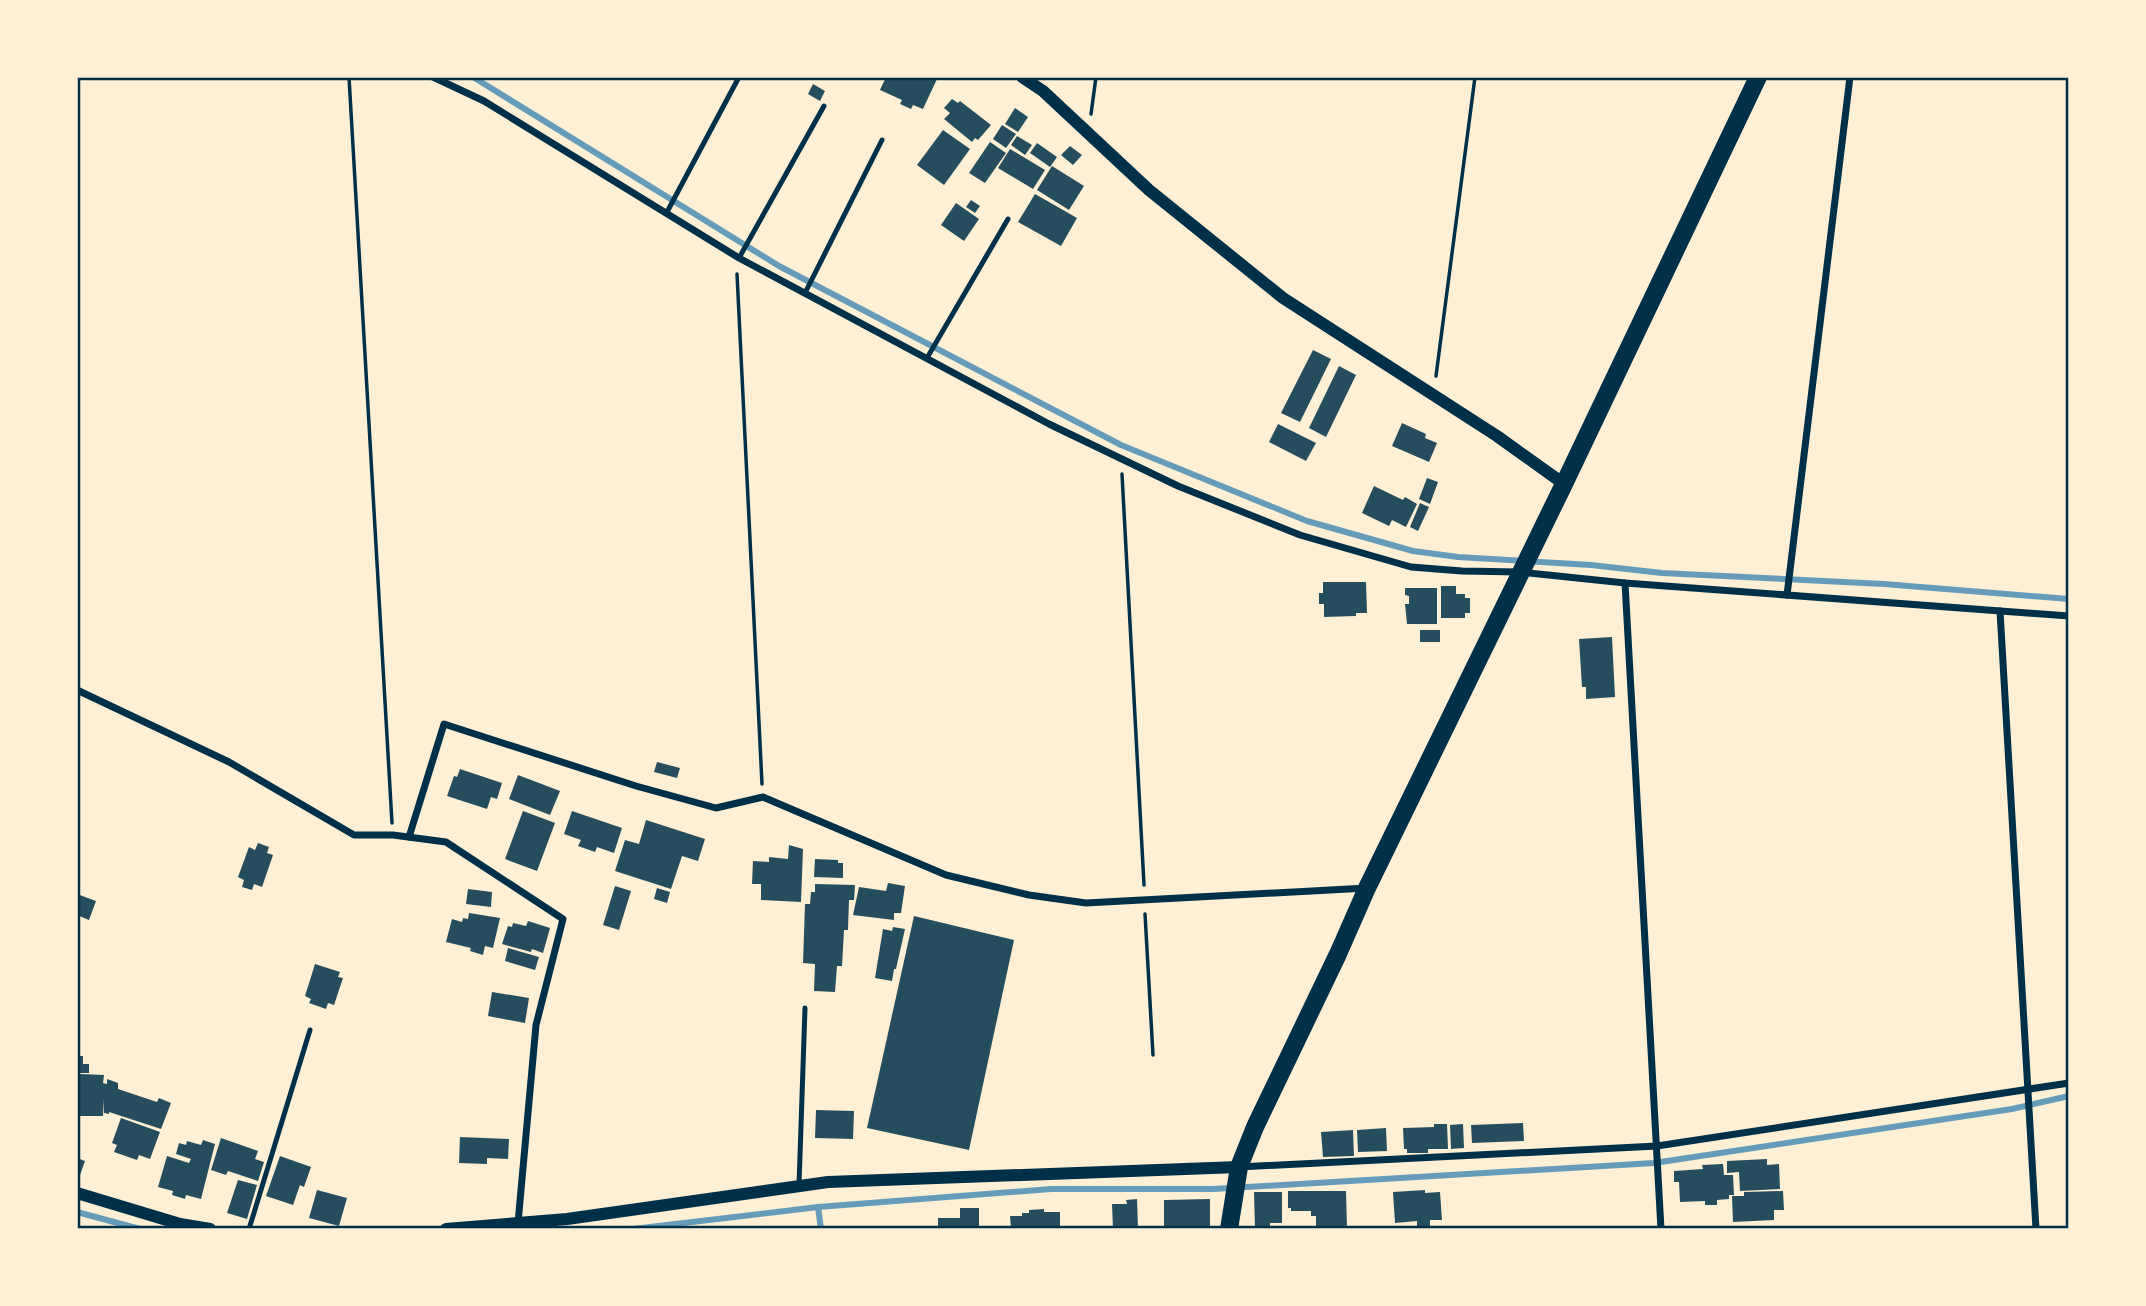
<svg xmlns="http://www.w3.org/2000/svg" width="2146" height="1306" font-family="'Zilla Slab',serif">
	<style>
		.lines { fill: none; stroke-linecap: round; stroke-linejoin: round }
		.stream { stroke: #669bbc; stroke-width: 6 }
		.building { fill: #264d5e }
		.path { stroke: #003049; stroke-width: 3.5 }
		.service { stroke: #003049; stroke-width: 5 }
		.minor { stroke: #003049; stroke-width: 7 }
		.tertiary { stroke: #003049; stroke-width: 12 }
		.primary { stroke: #003049; stroke-width: 18 }
		.neatline { fill: none; stroke: #003049; stroke-width: 2.5 }
	</style>
	<rect width="100%" height="100%" fill="#fdf0d5"/>
	<g class="lines">
		<g class="stream">
			<path d="M473,77l306,189 342,179 186,76 106,30 45,6 133,8 71,8 222,11 185,15"/>
			<path d="M818,1207l3,22"/>
			<path d="M77,1212l63,17"/>
			<path d="M633,1229l185,-22 233,-18h162l441,-26 358,-54 57,-13"/>
		</g>
	</g>
	<g class="building">
		<path d="M886,77h46l5,2 -14,30 -10,-4 -2,4 -11,-5 2,-4 -22,-10z"/>
		<path d="M813,84l12,7 -5,10 -12,-7z"/>
		<path d="M952,99l6,4 2,-2 31,24 -13,15 -3,-2 -3,4 -28,-23 6,-6 -6,-5z"/>
		<path d="M1015,108l13,9 -10,15 -13,-8z"/>
		<path d="M1002,125l14,9 -10,14 -13,-9z"/>
		<path d="M943,130l27,19 -26,36 -27,-20z"/>
		<path d="M1017,136l15,9 -7,10 -14,-10z"/>
		<path d="M990,142l16,11 -21,30 -16,-10z"/>
		<path d="M1037,143l20,14 -7,10 -20,-14z"/>
		<path d="M1070,146l12,9 -9,10 -12,-10z"/>
		<path d="M1010,149l35,21 -12,19 -35,-21z"/>
		<path d="M1052,166l32,20 -15,24 -32,-20z"/>
		<path d="M1035,194l42,24 -16,28 -43,-24z"/>
		<path d="M971,200l9,6 -5,7 -9,-6z"/>
		<path d="M956,203l23,16 -15,22 -23,-16z"/>
		<path d="M1313,350l18,9 -31,63 -19,-9z"/>
		<path d="M1339,366l17,9 -30,62 -17,-9z"/>
		<path d="M1402,423l24,11 -1,4 12,5 -8,19 -37,-16z"/>
		<path d="M1278,424l38,19 -10,18 -37,-19z"/>
		<path d="M1427,478l11,4 -8,22 -11,-5z"/>
		<path d="M1374,486l29,14 2,-3 12,7 -11,23 -14,-7 -3,6 -27,-13z"/>
		<path d="M1420,503l9,4 -11,24 -8,-4z"/>
		<path d="M1323,582h43l1,31h-11v3l-32,1v-13h-5v-11h4z"/>
		<path d="M1441,586h15v8h9v4h5v15h-5v5h-24z"/>
		<path d="M1405,588h32v36h-30l-2,-20h4v-8l-4,-1z"/>
		<rect x="1420" y="630" width="20" height="12"/>
		<path d="M1612,637l3,60 -29,2v-12h-4l-3,-48z"/>
		<path d="M657,762l23,6 -3,10 -23,-6z"/>
		<path d="M460,769l42,14 -5,16 -6,-2 -4,12 -40,-13 7,-20 3,1z"/>
		<path d="M518,775l42,16 -10,24 -41,-16z"/>
		<path d="M523,811l32,12 -18,48 -32,-12z"/>
		<path d="M572,811l50,17 -8,25 -17,-6 -2,5 -17,-6 3,-6 -17,-6z"/>
		<path d="M646,820l59,19 -7,22 -16,-5 -11,33 -56,-18 10,-31 14,4z"/>
		<path d="M258,843l11,4 -2,6 6,2 -11,32 -8,-3 -2,6 -10,-3 2,-7 -6,-3 11,-30 6,3z"/>
		<path d="M789,845l14,4 -2,53 -40,-2v-16h-9l1,-23 16,1v-5l19,2z"/>
		<path d="M815,859l23,1v3h5v15l-29,-1z"/>
		<path d="M888,883l17,3 -4,27h-7v7l-41,-5 6,-28 27,4z"/>
		<path d="M815,884l40,1 -1,15h-5l-1,30h-4l-2,36h-5l-2,26 -21,-1 1,-27 -12,-1 2,-59h5l1,-12h4z"/>
		<path d="M615,886l16,5 -12,39 -16,-5z"/>
		<path d="M657,888l13,4 -3,11 -13,-4z"/>
		<path d="M468,889l24,3 -1,15 -25,-3z"/>
		<path d="M77,894l19,7 -7,19 -12,-5z"/>
		<path d="M469,913l31,5 -7,30 -8,-2 -2,9 -13,-4 1,-3 -25,-6 6,-23 10,3 1,-4 5,1z"/>
		<path d="M914,916l100,24 -45,210 -102,-22z"/>
		<path d="M528,921l22,7 -7,25 -11,-4 -1,3 -29,-8 6,-18 4,1 1,-4 13,3z"/>
		<path d="M893,927l12,2 -9,40h-2l-2,12 -17,-3 8,-49 9,2z"/>
		<path d="M508,948l31,9 -4,13 -30,-9z"/>
		<path d="M315,964l25,8 -2,5 5,1 -9,27 -6,-2 -2,6 -17,-6 2,-4 -6,-3z"/>
		<path d="M492,992l37,6 -4,25 -37,-7z"/>
		<path d="M77,1056h6v8h6v9h-12z"/>
		<path d="M80,1074l24,1 -1,8 4,1v-5l11,4v6l39,13 2,-4 12,5 -10,26 -52,-17v2l-5,-1v-14l-1,17h-26v-35h3z"/>
		<path d="M816,1110l38,1 -1,28 -38,-1z"/>
		<path d="M121,1118l39,14 -10,27 -11,-4 -2,5 -23,-8 3,-7 -5,-2z"/>
		<path d="M1523,1123l1,18 -52,2 -1,-18z"/>
		<path d="M1434,1124h13l1,25h-20v4h-21v-4h-3l-1,-21 31,-1z"/>
		<path d="M1463,1124l1,24 -13,1 -1,-24z"/>
		<path d="M1386,1128l1,23 -29,1 -1,-22z"/>
		<path d="M1353,1130l1,26 -31,1 -2,-25z"/>
		<path d="M460,1137l49,2 -1,20 -21,-1v6l-28,-1z"/>
		<path d="M221,1138l37,13 -3,8 9,3 -6,19 -30,-10 -2,4 -15,-5z"/>
		<path d="M203,1140l12,4 -14,55 -15,-4 -1,4 -13,-4 1,-4 -15,-4 9,-31 22,7 2,-4 -15,-5 3,-11 7,2 1,-4 14,4z"/>
		<path d="M280,1156l31,11 -7,20 -4,-2 -7,20 -27,-9z"/>
		<path d="M77,1158l8,3 -5,14 -3,-1z"/>
		<path d="M1767,1159v6l12,-1 1,25 -40,2 -1,-19 -12,1v-12z"/>
		<path d="M1723,1164l1,11h9l1,20h-5v4l-12,1v5h-12v-4l-25,1 -1,-20h-5v-11l29,-2 -1,-4z"/>
		<path d="M238,1180l19,5 -10,34 -20,-6z"/>
		<path d="M317,1190l30,8 -8,28 -30,-8z"/>
		<path d="M1425,1190v3l15,-1 2,28h-12v6h-13v-5l-22,2 -2,-31z"/>
		<path d="M1288,1191h58l1,38h-31v-13h-5v-5h-20v-3h-3z"/>
		<path d="M1783,1191l1,19h-10v10l-41,2 -1,-26h12v-4z"/>
		<path d="M1254,1192h28v31h-12v6h-15z"/>
		<path d="M1137,1199l1,29 -25,1 -1,-25h15l-1,-4z"/>
		<path d="M1210,1199v30h-46v-29z"/>
		<path d="M960,1208h19v21h-41v-11h22z"/>
		<path d="M1044,1209v3h16v17h-49l-1,-13h12v-3h7v-3z"/>
	</g>
	<g class="lines">
		<g class="path">
			<path d="M349,77l43,746"/>
			<path d="M1091,114l5,-37"/>
			<path d="M737,274l25,510"/>
			<path d="M1436,376l39,-299"/>
			<path d="M1122,474l22,411"/>
			<path d="M1145,914l8,141"/>
		</g>
		<g class="service">
			<path d="M667,212l72,-135"/>
			<path d="M739,258l85,-152"/>
			<path d="M805,293l77,-153"/>
			<path d="M927,358l81,-139"/>
			<path d="M799,1185l6,-177"/>
			<path d="M249,1229l61,-199"/>
		</g>
		<g class="minor">
			<path d="M433,77l51,24 255,157 310,166 129,62 122,49 111,32 51,4 58,1 105,11 444,33"/>
			<path d="M1625,583l36,646"/>
			<path d="M1787,595l63,-518"/>
			<path d="M2000,611l36,618"/>
			<path d="M77,690l152,72 125,73h39l53,7 117,77 -27,106 -18,198"/>
			<path d="M409,837l35,-113 192,62 80,22 47,-11 183,78 83,20 57,8 281,-15"/>
			<path d="M1239,1167l418,-21 412,-63"/>
		</g>
		<g class="tertiary">
			<path d="M1022,77l21,14 106,99 134,108 214,138 67,48"/>
			<path d="M77,1193l103,31 30,5"/>
			<path d="M446,1229l121,-10 261,-37 411,-15"/>
		</g>
		<path class="primary" d="M1229,1229l10,-62 16,-40 83,-173 29,-66 197,-404 194,-407"/>
	</g>
	<rect width="2146" height="1306" fill="none" stroke="#fdf0d5" stroke-width="158"/>
	<rect x="79" y="79" width="1988" height="1148" class="neatline"/>
</svg>
